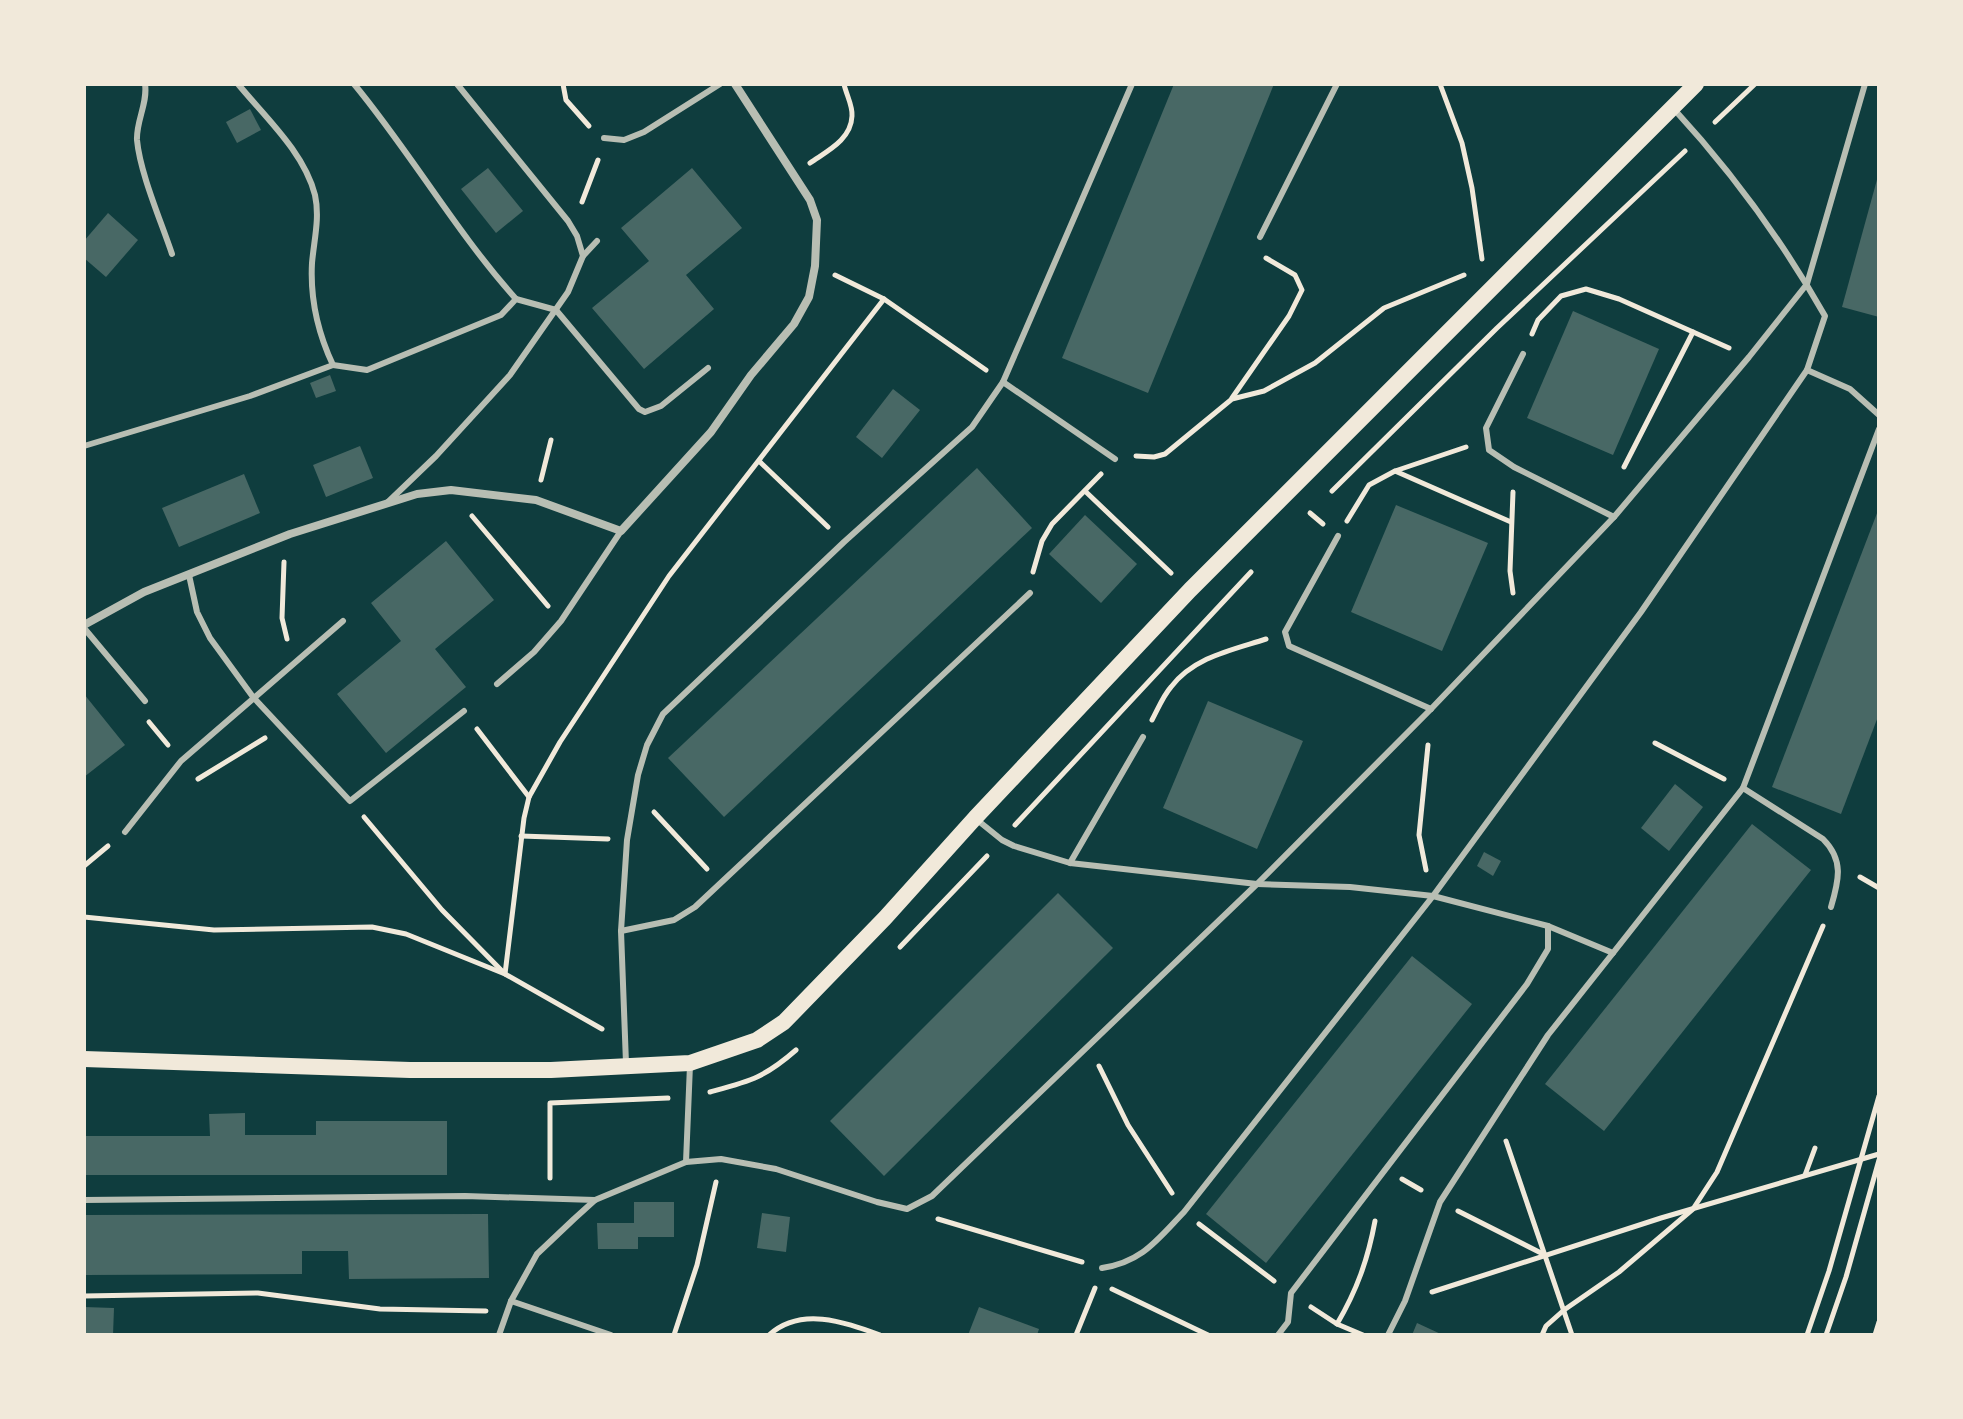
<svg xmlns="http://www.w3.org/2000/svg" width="1963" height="1419" font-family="'Exo 2',sans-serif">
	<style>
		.building { fill: #486865 }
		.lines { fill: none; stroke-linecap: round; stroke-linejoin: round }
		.path { stroke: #f1e9da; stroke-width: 5 }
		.service { stroke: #b8beb3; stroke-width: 6 }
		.minor { stroke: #b8beb3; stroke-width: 8 }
		.secondary { stroke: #f1e9da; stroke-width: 16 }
	</style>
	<rect width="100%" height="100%" fill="#0f3d3e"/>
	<g class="building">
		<path d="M1174,84h100l-126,309 -86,-35z"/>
		<path d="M250,109l11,21 -24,13 -11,-21z"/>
		<path d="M488,168l35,43 -27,22 -35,-44z"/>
		<path d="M692,168l50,60 -56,47 28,34 -70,60 -52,-61 57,-47 -28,-33z"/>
		<path d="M1878,176h1v141l-37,-10z"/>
		<path d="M108,213l30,27 -32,37 -22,-19v-17z"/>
		<path d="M1573,311l86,38 -46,106 -86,-37z"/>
		<path d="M330,375l6,16 -20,7 -6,-15z"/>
		<path d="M893,389l27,21 -38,48 -26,-21z"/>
		<path d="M360,446l13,32 -47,19 -13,-32z"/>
		<path d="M977,468l55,60 -308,289 -56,-59z"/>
		<path d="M244,474l16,39 -81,34 -17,-39z"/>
		<path d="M1396,505l92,38 -46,108 -91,-39z"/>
		<path d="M1879,508v206l-38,100 -69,-27z"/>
		<path d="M1085,515l52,49 -36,39 -52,-49z"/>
		<path d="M446,541l48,59 -59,49 31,38 -80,66 -49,-59 64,-53 -30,-38z"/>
		<path d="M84,694l41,51 -41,32z"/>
		<path d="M1208,701l95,40 -46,108 -94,-41z"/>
		<path d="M1675,784l28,23 -34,44 -28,-23z"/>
		<path d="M1752,824l59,46 -207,261 -59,-47z"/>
		<path d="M1484,852l17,9 -8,15 -16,-10z"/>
		<path d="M1058,893l55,55 -229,228 -54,-55z"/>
		<path d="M1412,956l60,48 -206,259 -60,-49z"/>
		<path d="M245,1113v22h71v-14h131v54h-363v-39h126l-1,-22z"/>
		<path d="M634,1202h40v35h-36v12h-40l-1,-26h37z"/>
		<path d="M762,1213l28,4 -4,35 -29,-4z"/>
		<path d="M488,1214l1,64 -140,1 -1,-28h-46v23l-218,1v-60z"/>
		<path d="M84,1307l30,1 -1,27h-29z"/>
		<path d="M979,1307l60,22 -2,6h-69z"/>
		<path d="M1417,1323l26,12h-31z"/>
	</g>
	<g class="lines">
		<g class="path">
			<path d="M563,84l3,16 23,26"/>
			<path d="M1440,84l22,59 10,45 10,71"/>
			<path d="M1715,122l40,-38"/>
			<path d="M810,163c17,-12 41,-23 42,-47 1,-10 -6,-22 -8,-32"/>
			<path d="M582,202l16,-42"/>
			<path d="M835,275l49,24 102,71"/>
			<path d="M1532,334l6,-14 23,-24 25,-7 33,10 110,49"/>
			<path d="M1232,398l57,-82 13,-26 -7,-15 -29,-17"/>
			<path d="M1136,456l18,1 11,-3 67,-55 32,-8 51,-28 69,-55 80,-33"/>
			<path d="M759,461l69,66"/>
			<path d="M1624,467l69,-135"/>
			<path d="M1395,471l116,51"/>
			<path d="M541,480l10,-40"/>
			<path d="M1085,491l86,82"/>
			<path d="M1332,491l165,-163 188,-177"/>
			<path d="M1513,492l-3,79 3,22"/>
			<path d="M1310,513l13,11"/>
			<path d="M472,516l76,90"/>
			<path d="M1347,521l22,-36 26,-14 71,-24"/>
			<path d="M284,562l-2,56 5,21"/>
			<path d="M1033,572l9,-31 10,-17 49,-50"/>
			<path d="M1152,720c6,-11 11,-24 19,-33 23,-30 61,-37 95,-48"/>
			<path d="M149,722l19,23"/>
			<path d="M477,729l52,68"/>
			<path d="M1655,743l69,36"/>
			<path d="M198,779l67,-41"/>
			<path d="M654,812l53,57"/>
			<path d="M364,817l78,93 62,63"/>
			<path d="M1015,825l236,-253"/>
			<path d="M521,836l87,3"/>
			<path d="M84,866l24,-20"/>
			<path d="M1426,870l-7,-35 9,-90"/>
			<path d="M1860,877l19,11"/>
			<path d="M84,917l130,13 158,-3 34,7 99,40 97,55"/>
			<path d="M900,947l87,-91"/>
			<path d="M505,974l19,-156 5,-21 31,-55 109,-166 215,-277"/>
			<path d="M1099,1066l29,59 44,68"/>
			<path d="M710,1092c40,-11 54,-14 86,-42"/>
			<path d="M1506,1141l66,194"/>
			<path d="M1805,1175l10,-27"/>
			<path d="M550,1178v-75l118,-5"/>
			<path d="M1402,1179l19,11"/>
			<path d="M1458,1211l87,44"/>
			<path d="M938,1219l144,43"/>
			<path d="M1199,1224l75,57"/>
			<path d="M1112,1289l96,46"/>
			<path d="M1432,1292l229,-74 218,-64"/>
			<path d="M84,1296l174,-3 122,16 106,2"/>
			<path d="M1311,1307l26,17"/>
			<path d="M674,1335l23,-70 19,-83"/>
			<path d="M769,1335c32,-29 75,-13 111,0"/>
			<path d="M1076,1335l19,-47"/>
			<path d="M1363,1335l-26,-11c20,-34 31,-65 38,-103"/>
			<path d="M1542,1335l4,-9 18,-16 55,-38 74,-63 24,-37 106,-246"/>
			<path d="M1807,1335l22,-64 50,-175"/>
			<path d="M1826,1335l20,-58 33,-117"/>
			<path d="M1875,1335l4,-13"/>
		</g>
		<g class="service">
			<path d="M145,84c3,19 -9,37 -8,56 3,33 24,81 35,114"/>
			<path d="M238,84c27,33 66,68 77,111 5,23 -1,45 -3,68 -2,36 6,70 21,102l34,5 134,-55 15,-16 40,11 83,99 6,3 16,-6 47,-38"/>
			<path d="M354,84c57,69 102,148 162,215"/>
			<path d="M1673,108c58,63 110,134 152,208l-18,54 43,19 29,26"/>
			<path d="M604,138l20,2 20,-8 76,-48"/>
			<path d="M1260,237l77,-153"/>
			<path d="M583,256l14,-15"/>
			<path d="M1523,354l-37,74 3,22 25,17 100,50"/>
			<path d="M1003,382l112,77"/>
			<path d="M84,446l166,-50 83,-31"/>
			<path d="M388,502l48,-46 74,-81 58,-83 15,-36 -6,-20 -9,-15 -111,-137"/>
			<path d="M1338,536l-53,96 4,14 142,63"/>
			<path d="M189,575l8,37 13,26 43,59 97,104 114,-90"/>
			<path d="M84,628l61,73"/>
			<path d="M497,684l37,-32 27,-31 60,-90"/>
			<path d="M1743,788l80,51c21,21 16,41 8,68"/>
			<path d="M976,819l26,21 12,6 56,17 187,21 93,3 83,9 115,30 65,27 130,-165 136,-359"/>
			<path d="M125,832l56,-71 162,-140"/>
			<path d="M1070,863l73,-126"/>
			<path d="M621,931l53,-11 21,-13 335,-314"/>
			<path d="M626,1063l-5,-132 6,-91 11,-65 9,-30 16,-31 181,-172 128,-115 31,-45 129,-298"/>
			<path d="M686,1162l35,-3 55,10 101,33 30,7 25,-13 325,-312 174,-175 183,-192 135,-160 58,-73 58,-200"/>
			<path d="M84,1200l381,-4 130,4"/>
			<path d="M1102,1268c40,-6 55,-28 82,-56l249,-316 208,-284 166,-242"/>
			<path d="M511,1301l100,34"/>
			<path d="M499,1335l12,-34 26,-47 37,-35 21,-19 91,-38 4,-97"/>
			<path d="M1278,1335l10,-13 3,-29 236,-309 21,-35v-23"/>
			<path d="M1388,1335l17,-34 35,-99 108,-167 65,-82"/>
		</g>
		<path class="minor" d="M84,625l60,-33 146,-58 127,-40 34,-4 85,10 85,31 90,-99 40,-57 43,-51 15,-27 6,-31 2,-46 -7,-20 -75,-116"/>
		<path class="secondary" d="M84,1059l326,11h141l139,-7 67,-23 27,-18 101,-104 90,-100 215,-228 506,-506"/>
	</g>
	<rect width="1963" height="1419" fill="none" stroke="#f1e9da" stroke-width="172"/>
</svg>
